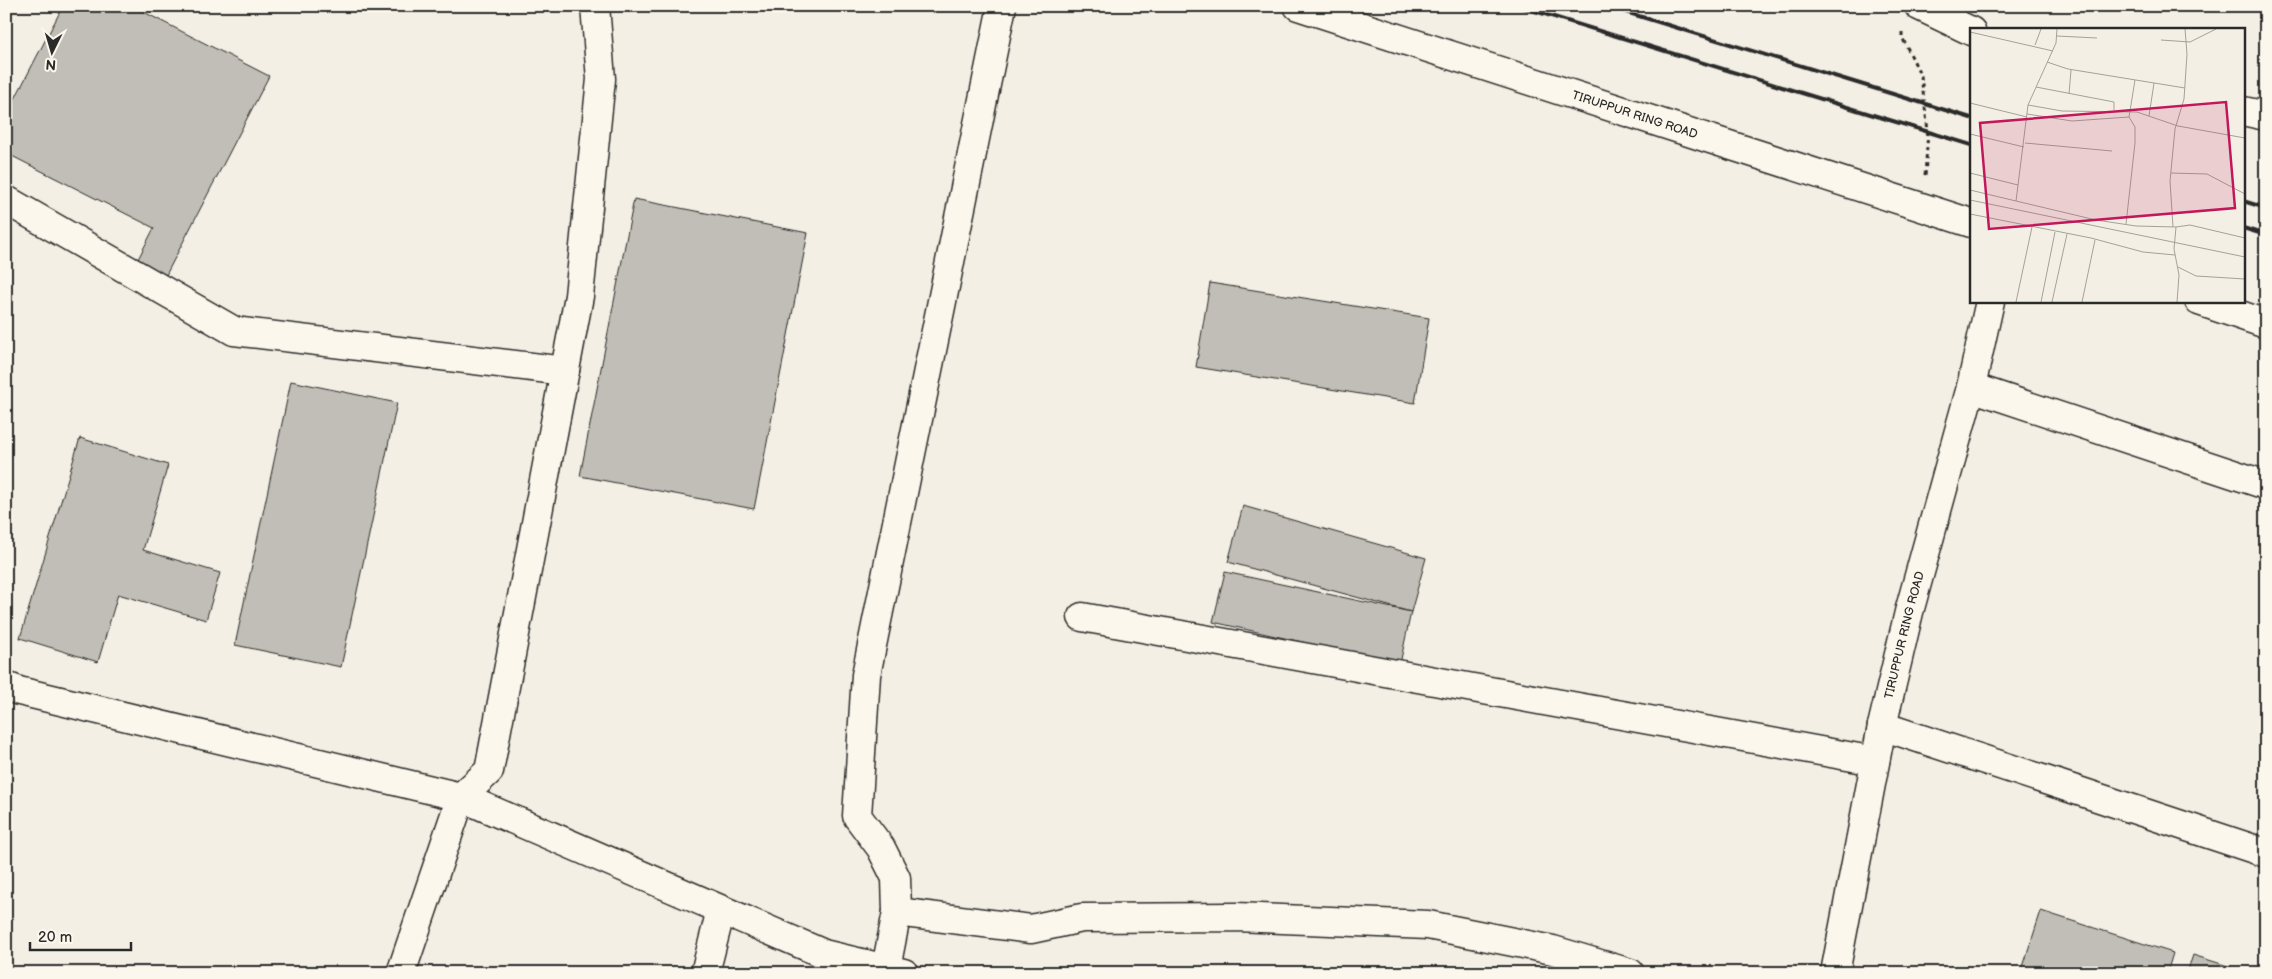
<svg xmlns="http://www.w3.org/2000/svg" width="2272" height="979" font-family="'Balsamiq Sans',sans-serif">
	<style>
		.building { fill: #c0beb6; stroke: #2b2b2b }
		.lines { fill: none; stroke-linecap: round; stroke-linejoin: round }
		.minor-casing { stroke: #2b2b2b; stroke-width: 31 }
		.secondary-casing { stroke: #2b2b2b; stroke-width: 31 }
		.primary-casing { stroke: #2b2b2b; stroke-width: 31 }
		.path { stroke: #2b2b2b; stroke-width: 3; stroke-dasharray: 4 4; stroke-linecap: butt }
		.minor { stroke: #fbf7ec; stroke-width: 28 }
		.secondary { stroke: #fbf7ec; stroke-width: 28 }
		.primary { stroke: #fbf7ec; stroke-width: 28 }
		.rail { stroke: #2b2b2b; stroke-width: 4 }
		.labels { text-anchor: middle; stroke-width: 5; stroke-linejoin: round; paint-order: stroke }
		.street-label { font-size: 12px; fill: #2b2b2b; stroke: #fbf7ec }
		.inset-road { fill: none; stroke: #a3a19a; stroke-width: 1 }
		.view { fill: #c2185b; fill-opacity: 0.15; stroke: #c2185b; stroke-width: 2.5 }
		.inset-edge { fill: none; stroke: #2b2b2b; stroke-width: 2.5 }
	</style>
	<rect width="100%" height="100%" fill="#f3efe4"/>
	<filter id="ink" filterUnits="userSpaceOnUse"><feTurbulence type="fractalNoise" baseFrequency=".02" numOctaves="2"/><feDisplacementMap in="SourceGraphic" scale="10" xChannelSelector="R" yChannelSelector="G"/><feConvolveMatrix kernelMatrix="1 2 1 2 8 2 1 2 1" color-interpolation-filters="sRGB"/></filter>
	<g filter="url(#ink)">
		<g class="building">
			<path d="M63,6h69l137,70 -103,199 -29,-14 17,-33 -148,-75v-37z"/>
			<path d="M634,199l174,34 -54,276 -174,-33z"/>
			<path d="M1210,283l219,35 -14,85 -219,-36z"/>
			<path d="M291,381l106,22 -56,264 -106,-22z"/>
			<path d="M80,438l88,27 -25,85 77,23 -14,47 -88,-26 -20,68 -78,-24z"/>
			<path d="M1243,506l183,52 -15,54 -183,-50z"/>
			<path d="M1225,572l186,40 -11,52 -187,-42z"/>
			<path d="M2041,911l132,42 -6,20h-146z"/>
			<path d="M2193,955l57,18h-63z"/>
		</g>
		<g class="lines">
			<g class="minor-casing">
				<g id="minor">
					<path d="M1919,6l52,25"/>
					<path d="M2243,111l23,5"/>
					<path d="M6,200l228,131 331,40"/>
					<path d="M1971,387l295,98"/>
					<path d="M1082,617l793,144"/>
					<path d="M6,686l13,5 442,106 363,157 80,19"/>
					<path d="M1882,726l384,127"/>
					<path d="M897,912l-1,-34 -15,-30 -24,-32 9,-141 136,-669"/>
					<path d="M401,973l60,-176 28,-26 90,-475 22,-217 -6,-73"/>
					<path d="M705,973l16,-63"/>
					<path d="M885,973l12,-61 134,17 51,-11 154,-1 192,8 125,25 77,23"/>
				</g>
			</g>
			<g class="secondary-casing">
				<path id="secondary" d="M2199,301l67,23"/>
			</g>
			<g class="primary-casing">
				<g id="primary">
					<path id="s1" d="M1298,6l673,217"/>
					<path id="s2" d="M1835,973l47,-247 27,-114 62,-225 19,-86"/>
				</g>
			</g>
			<path class="path" d="M1902,32v5l19,39 7,55 -3,45"/>
			<use href="#minor" class="minor"/>
			<use href="#secondary" class="secondary"/>
			<use href="#primary" class="primary"/>
			<g class="rail">
				<path d="M1518,6l453,139"/>
				<path d="M1606,6l365,112"/>
				<path d="M2243,201l23,7"/>
				<path d="M2243,228l23,7"/>
			</g>
		</g>
	</g>
	<g class="labels">
		<g class="street-label">
			<text dy="4" stroke="none"><textPath href="#s1" startOffset="354">TIRUPPUR RING ROAD</textPath></text>
			<text dy="4" stroke="none"><textPath href="#s2" startOffset="345">TIRUPPUR RING ROAD</textPath></text>
		</g>
	</g>
	<g transform="translate(1970 28)">
		<rect width="275" height="275" fill="#f3efe4"/>
		<path class="inset-road" d="M87,1l-1,14 -28,62 -12,96 80,19 40,6 40,1 -2,22 5,26 -2,27M0,4l83,19M87,8l40,2M191,12l29,2 26,-13M65,17l6,-16M77,34l21,7 117,19M66,59l78,15v8M99,66l2,-24M0,75l57,14M58,77l34,6 75,1 41,14 67,12M57,86l45,7 57,-4 6,-37M179,88l5,-33M0,106l54,13M55,115l87,8M0,145l48,12M201,145l36,1 38,20M0,162l46,11M0,172l275,57M0,186l121,24 52,14 32,3M156,196l9,-81v-16l-6,-10M203,199l-3,-46 5,-52 9,-30 3,-45 -2,-25M206,199l14,-2 55,13M208,239l18,9 49,3M46,274l16,-75M71,274l14,-70M82,274l15,-68M112,274l13,-62"/>
		<path class="view" d="M256,74l9,106 -246,21 -9,-106z"/>
		<rect width="275" height="275" class="inset-edge"/>
	</g>
	<rect width="2272" height="979" fill="none" stroke="#fbf7ec" stroke-width="25"/>
	<rect x="12" y="12" width="2247" height="954" fill="none" stroke="#2b2b2b" stroke-width="2" filter="url(#ink)"/>
	<g transform="translate(52 52) rotate(185)" stroke="#fbf7ec" stroke-width="4" paint-order="stroke">
	<path d="M0-4L9 19L0 12L-9 19Z" fill="#2b2b2b"/>
	<text y="-8" font-size="14" font-weight="bold" text-anchor="middle" fill="#2b2b2b">N</text>
	</g>
	<path d="M30 942v8h101v-8" fill="none" stroke="#2b2b2b" stroke-width="2.5"/>
	<text x="38" y="942" font-size="15" fill="#2b2b2b" stroke="#fbf7ec" stroke-width="4" paint-order="stroke">20 m</text>
</svg>
